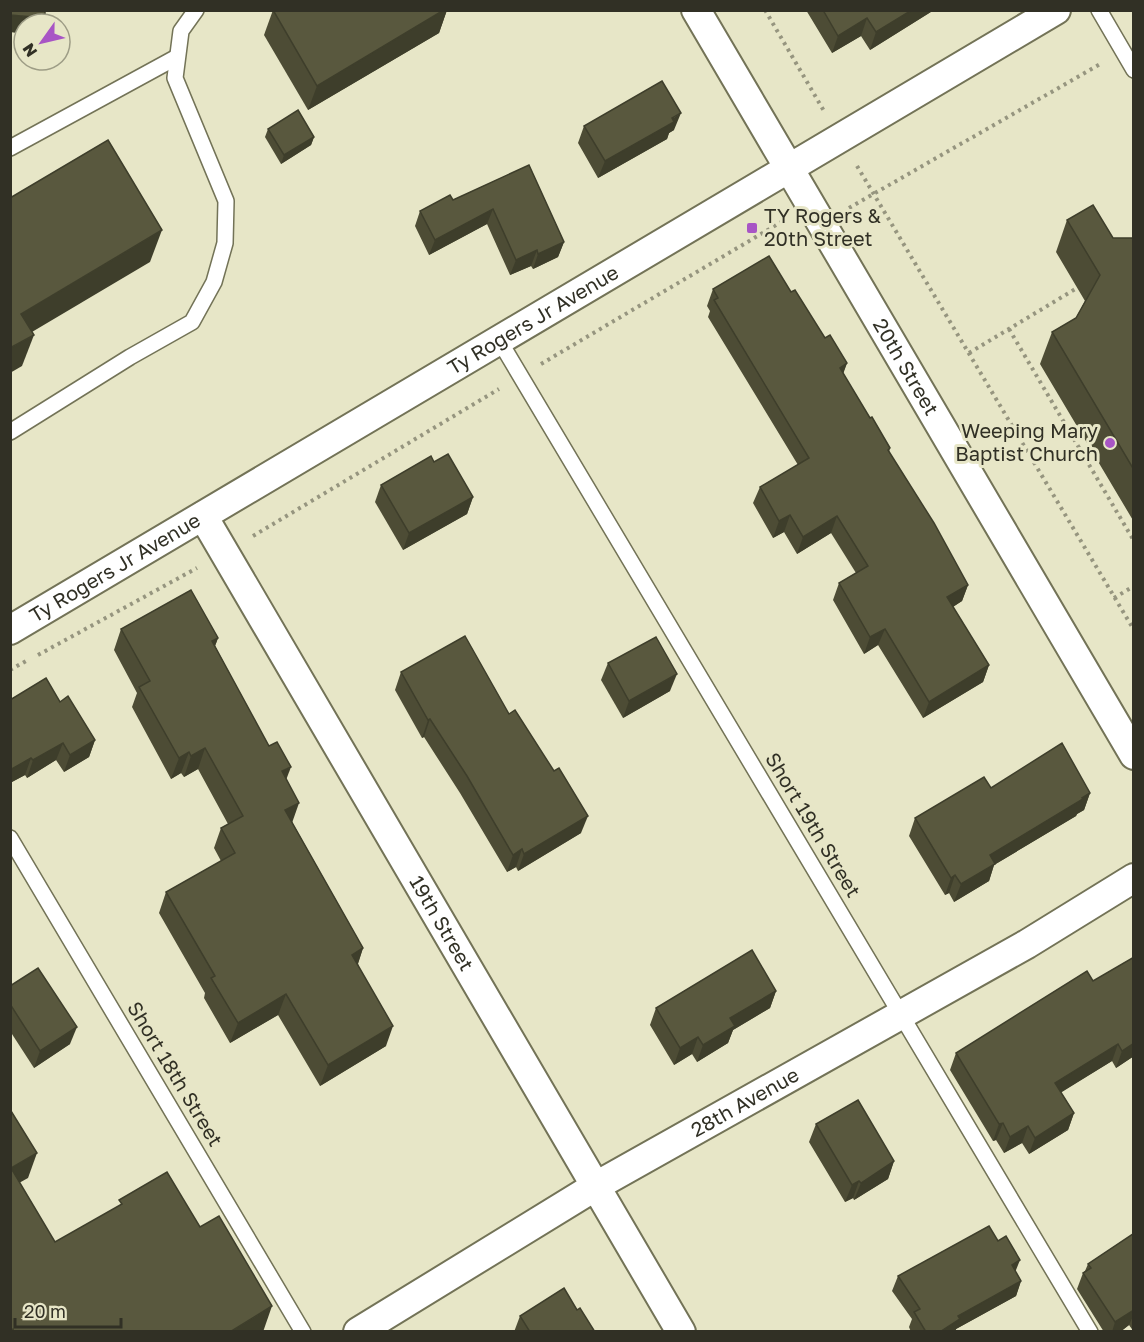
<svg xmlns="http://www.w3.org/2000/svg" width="1144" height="1342" font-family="'Golos Text',sans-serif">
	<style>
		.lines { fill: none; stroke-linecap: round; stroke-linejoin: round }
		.lane-casing { stroke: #737357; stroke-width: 18 }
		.street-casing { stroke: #737357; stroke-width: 32 }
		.path { stroke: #96957f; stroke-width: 4; stroke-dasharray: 3 4.5; stroke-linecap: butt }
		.lane { stroke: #fff; stroke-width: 15 }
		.street { stroke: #fff; stroke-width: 28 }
		.wall { fill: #4d4c35 }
		.shaded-wall { fill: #3e3e2b }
		.building { fill: #59583e; stroke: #3e3e2b; stroke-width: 1.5 }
		.poi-dot { fill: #a855c5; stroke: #e7e6c7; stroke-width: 2 }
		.labels { text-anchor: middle; stroke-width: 6; stroke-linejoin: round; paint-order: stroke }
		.poi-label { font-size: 20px; fill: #313025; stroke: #e7e6c7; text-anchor: start }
		.street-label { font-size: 20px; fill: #313025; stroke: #e7e6c7 }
	</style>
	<rect width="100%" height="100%" fill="#e7e6c7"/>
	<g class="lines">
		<g class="lane-casing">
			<g id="lane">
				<path d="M1099,10l35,60"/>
				<path d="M10,148l167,-91"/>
				<path d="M499,340l591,992"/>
				<path d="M10,432l120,-75 62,-35 22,-40 11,-39 1,-42 -51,-123 6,-47 15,-21"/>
				<path d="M10,838l293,494"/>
			</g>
		</g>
		<g class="street-casing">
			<g id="street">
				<path id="s1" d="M696,10l438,745"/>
				<path id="s2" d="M203,516l478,816"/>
				<path id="s3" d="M10,630l1046,-620"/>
				<path id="s4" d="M358,1332l238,-146 431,-242 107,-66"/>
			</g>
		</g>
		<g class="path">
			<path d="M765,10l59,101"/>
			<path d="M857,166l277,464"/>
			<path d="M849,208l253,-145"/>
			<path d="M1009,329l125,212"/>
			<path d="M969,353l113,-68"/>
			<path d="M541,364l242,-143"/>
			<path d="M253,536l246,-147"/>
			<path d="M1114,598l20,-12"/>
			<path d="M38,655l159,-87"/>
			<path d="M10,670l16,-9"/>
		</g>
		<use href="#lane" class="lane"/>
		<use href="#street" class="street"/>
	</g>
	<g class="wall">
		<path d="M273,10h174l-8,23 -131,77 -44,-75z"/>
		<path d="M806,10h128l-64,40 -9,-14 -29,17z"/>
		<path d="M584,126l90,4 -5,3 -2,6 -69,39 -20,-35z"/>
		<path d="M268,129l46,8 -3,8 -30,19 -16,-27z"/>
		<path d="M529,165l35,77 -6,15 -25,12 -2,-3 -21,9 -23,-51 -58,31 -14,-29 5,-15 33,-11z"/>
		<path d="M1067,220l46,18h21v284l-94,-158 12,-32 24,-14 9,-17 -29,-49z"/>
		<path d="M713,289l78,3 34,46 22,25 -4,10 27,45 20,30 -1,4 79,133 -6,16 -9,6 36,58 -6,17 -60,36 -45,-73 -14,9 -31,-54 6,-17 17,-10 -25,-40 -34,21 -13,-22 -11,6 -20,-35 7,-16 38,-22 -90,-148 2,-6 -3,-5z"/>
		<path d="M381,485l92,12 -6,17 -64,36 -28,-48z"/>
		<path d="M121,629l97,9 -3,8 71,133 6,43 71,126 -5,16 28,82 -66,40 -42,-71 -48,28 -26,-45 1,-5 -46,-80 7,-21 55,-31 -7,-13 7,-20 7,-4 -30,-55 -14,8 -3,-4 -10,6 -39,-72 5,-14 -23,-43z"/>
		<path d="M608,663l62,28 -47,27 -22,-38z"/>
		<path d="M401,672l108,42 72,119 -63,38 -2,-4 -9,5 -47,-79 -36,-56 -2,1 -27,-48z"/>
		<path d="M10,700l50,2 35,38 -6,17 -25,15 -8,-12 -29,18 -2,-3 -15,8z"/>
		<path d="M991,788l99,5 -6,17 -7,4 -1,2 -82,49 -5,16 -35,21 -5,-9 -4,2 -36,-59 6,-18z"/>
		<path d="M1134,957v99l-18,12 -4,-7 -51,31 13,21 -6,17 -39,24 -7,-11 -18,10 -8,-13 -3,1 -43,-71 6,-17 137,-72z"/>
		<path d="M10,986l60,58 -36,24 -24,-37z"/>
		<path d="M776,991l-6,17 -37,22 -5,13 -31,19 -5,-8 -18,11 -24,-40 6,-17z"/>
		<path d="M816,1124l78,37 -6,18 -34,21 -1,-2 -8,4 -36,-60z"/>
		<path d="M1133,1234l1,98 -5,-7 -9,7h-16l-27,-43 6,-16 2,-2 3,-7z"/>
		<path d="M1016,1272l5,9 -5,15 -60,33 -1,3h-44l-2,-5 3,-8 -20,-28 6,-15z"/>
		<path d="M577,1310l18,22h-81l6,-16z"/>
	</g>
	<g class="shaded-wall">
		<path d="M444,10h3l-8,23 -131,77 9,-24z"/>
		<path d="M912,10h22l-64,40 6,-18z"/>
		<path d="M10,15l35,3 -3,6h-18v10l-14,-2z"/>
		<path d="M867,18l-6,18 -29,17 6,-17z"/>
		<path d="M681,113l-7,17 -5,3 -2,6 -69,39 7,-17z"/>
		<path d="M314,137l-3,8 -30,19 3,-9z"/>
		<path d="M493,209l-6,15 -58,31 6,-15z"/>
		<path d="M162,230l-12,32 -140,83 11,-31z"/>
		<path d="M564,242l-6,15 -25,12 5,-15z"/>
		<path d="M537,250l-6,16 -21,9 6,-15z"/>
		<path d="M34,335l-12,31 -12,7v-25z"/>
		<path d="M847,363l-6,17 -1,-12z"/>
		<path d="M473,497l-6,17 -64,36 6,-17z"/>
		<path d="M790,515l-6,17 -11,6 6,-17z"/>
		<path d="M837,516l-6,17 -34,21 6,-17z"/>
		<path d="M968,585l-6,16 -21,13 6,-17z"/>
		<path d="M885,629l-7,16 -14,9 6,-17z"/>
		<path d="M218,638l-8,21 2,-18z"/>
		<path d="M989,665l-6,17 -60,36 6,-16z"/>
		<path d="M677,674l-7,17 -47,27 6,-17z"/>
		<path d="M430,719l-6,18 -2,1 6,-18z"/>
		<path d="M95,740l-6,17 -25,15 6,-17z"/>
		<path d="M63,743l-7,17 -29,18 6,-18z"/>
		<path d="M205,748l-7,21 -14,8 7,-21z"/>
		<path d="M189,752l-8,21 -10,6 8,-21z"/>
		<path d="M31,758l-6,17 -15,8v-13z"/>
		<path d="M291,767l-8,21 -1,-17z"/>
		<path d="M1090,793l-6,17 -7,4 -1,2 -82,49 -5,16 -35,21 7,-18 29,-29z"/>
		<path d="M299,803l-7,20 -7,-13z"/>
		<path d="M588,816l-7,17 -63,38 6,-17z"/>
		<path d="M522,849l-6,18 -9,5 6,-17z"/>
		<path d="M955,875l-6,18 -4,2 6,-17z"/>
		<path d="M363,948l-7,21 -4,-14z"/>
		<path d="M776,991l-6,17 -37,22 -5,13 -31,19 6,-17 27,-27z"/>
		<path d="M286,994l-8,21 -48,28 8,-20z"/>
		<path d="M393,1026l-7,20 -66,40 8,-21z"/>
		<path d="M77,1027l-7,17 -36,24 6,-17z"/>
		<path d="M698,1037l-6,17 -18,11 6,-17z"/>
		<path d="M1134,1043v13l-18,12 6,-17z"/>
		<path d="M1118,1044l-6,17 -63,39 6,-17z"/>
		<path d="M1074,1113l-6,17 -39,24 6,-16z"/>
		<path d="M1003,1123l-7,17 -3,1 6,-17z"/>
		<path d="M1028,1126l-6,17 -18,10 6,-16z"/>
		<path d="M37,1153l-9,25 -18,10 1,-20z"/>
		<path d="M894,1161l-6,18 -34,21 7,-17z"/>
		<path d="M859,1181l-6,17 -8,4 7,-17z"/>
		<path d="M1020,1260l-6,15 -2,-10z"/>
		<path d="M1021,1281l-5,15 -60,33 -1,3h-15l18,-16z"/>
		<path d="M272,1306l-9,26h-33z"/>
		<path d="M1134,1310v4l-5,11 -9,7h-8l3,-10z"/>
	</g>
	<g class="building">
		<path d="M10,10h35v8l-35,-3z"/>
		<path d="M273,10h171l-127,76z"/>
		<path d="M823,10h89l-36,22 -9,-14 -29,18z"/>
		<path d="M662,81l19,32 -9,5 2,4 -69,39 -21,-35z"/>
		<path d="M298,110l16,27 -30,18 -16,-26z"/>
		<path d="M108,140l54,90 -141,84 13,21 -24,13v-150z"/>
		<path d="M529,165l35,77 -26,12 -1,-4 -21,10 -23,-51 -58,31 -15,-29 30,-16 3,5z"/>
		<path d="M1093,205l20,33h21v232l-82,-138 24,-14 24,-43 -33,-55z"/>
		<path d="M769,256l22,36 4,-2 30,48 5,-3 17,28 -7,5 30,50 2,-1 18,31 -2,2 46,73 34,62 -21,12 42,68 -60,37 -44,-73 -15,8 -31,-54 29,-17 -31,-50 -34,21 -13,-22 -11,6 -19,-34 49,-29 -95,-158 4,-2 -5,-9z"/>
		<path d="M448,454l25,43 -64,36 -28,-48 50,-29 3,6z"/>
		<path d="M191,590l27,48 -6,3 57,105 8,-4 14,25 -9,4 17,32 -14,7 78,138 -11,7 41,71 -65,39 -42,-71 -48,29 -27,-45 4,-2 -49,-84 69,-39 -14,-25 22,-12 -38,-68 -14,8 -2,-4 -10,6 -40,-71 11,-6 -29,-52z"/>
		<path d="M465,636l44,78 6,-4 39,61 5,-3 29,48 -64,38 -2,-5 -9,6 -46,-79 -37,-57 -2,1 -27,-48z"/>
		<path d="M656,637l21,37 -48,27 -21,-38z"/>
		<path d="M46,678l14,24 8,-6 27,44 -25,15 -7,-12 -30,17 -2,-2 -21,12v-70z"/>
		<path d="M1062,743l28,50 -8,5 1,1 -93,56 5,9 -34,20 -6,-9 -4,3 -36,-60 69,-41 7,11z"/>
		<path d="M752,950l24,41 -46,27 5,8 -32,19 -5,-8 -18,11 -24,-40z"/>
		<path d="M1134,957v86l-12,8 -4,-7 -63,39 19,30 -39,25 -7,-12 -18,11 -7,-14 -4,1 -43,-71 131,-82 6,10z"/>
		<path d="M38,968l39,59 -37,24 -30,-47v-18z"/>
		<path d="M858,1100l36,61 -33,22 -2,-2 -7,4 -36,-61z"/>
		<path d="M11,1111l26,42 -26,15 44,74 67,-38 -3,-4 48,-28 33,55 19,-11 53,90 -42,26h-216l-1,-3 -3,2z"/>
		<path d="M989,1226l9,15 8,-5 14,24 -8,5 9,16 -63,35 2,3 -20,13h-14l-12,-20 6,-3 -22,-33z"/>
		<path d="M1133,1234l1,76 -19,12 -32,-49 8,-5 -3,-4z"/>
		<path d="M564,1288l13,22 3,-2 15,24h-65l-10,-16z"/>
	</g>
	<g class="poi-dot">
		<rect x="746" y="222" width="12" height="12" rx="3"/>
		<circle cx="1110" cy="443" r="6"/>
	</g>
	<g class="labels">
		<g class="poi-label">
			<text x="764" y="223">TY Rogers &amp;<tspan x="764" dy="23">20th Street</tspan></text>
			<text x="1098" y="438" text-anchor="end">Weeping Mary<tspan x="1098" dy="23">Baptist Church</tspan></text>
		</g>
		<g class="street-label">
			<text dy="7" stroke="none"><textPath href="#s3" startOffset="608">Ty Rogers Jr Avenue</textPath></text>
			<text dy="7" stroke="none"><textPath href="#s1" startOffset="414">20th Street</textPath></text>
			<text dy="7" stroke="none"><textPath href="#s3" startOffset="122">Ty Rogers Jr Avenue</textPath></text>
			<text transform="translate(813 825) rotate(59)" y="7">Short 19th Street</text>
			<text dy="7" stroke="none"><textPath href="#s2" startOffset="472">19th Street</textPath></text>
			<text transform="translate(175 1074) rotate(59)" y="7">Short 18th Street</text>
			<text dy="7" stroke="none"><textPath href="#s4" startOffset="450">28th Avenue</textPath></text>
		</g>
	</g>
	<rect width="1144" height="1342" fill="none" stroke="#313025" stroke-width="24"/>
	<g transform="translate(42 42) rotate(236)"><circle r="28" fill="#e7e6c7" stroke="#9e9d86" stroke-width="1.5"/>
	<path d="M0-4.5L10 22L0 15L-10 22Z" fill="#a855c5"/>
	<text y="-9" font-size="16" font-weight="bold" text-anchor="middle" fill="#313025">N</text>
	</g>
	<path d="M15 1318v9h106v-9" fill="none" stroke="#313025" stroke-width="3"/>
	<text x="24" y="1318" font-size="18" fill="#313025" stroke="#e7e6c7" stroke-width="4.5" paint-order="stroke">20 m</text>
</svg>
